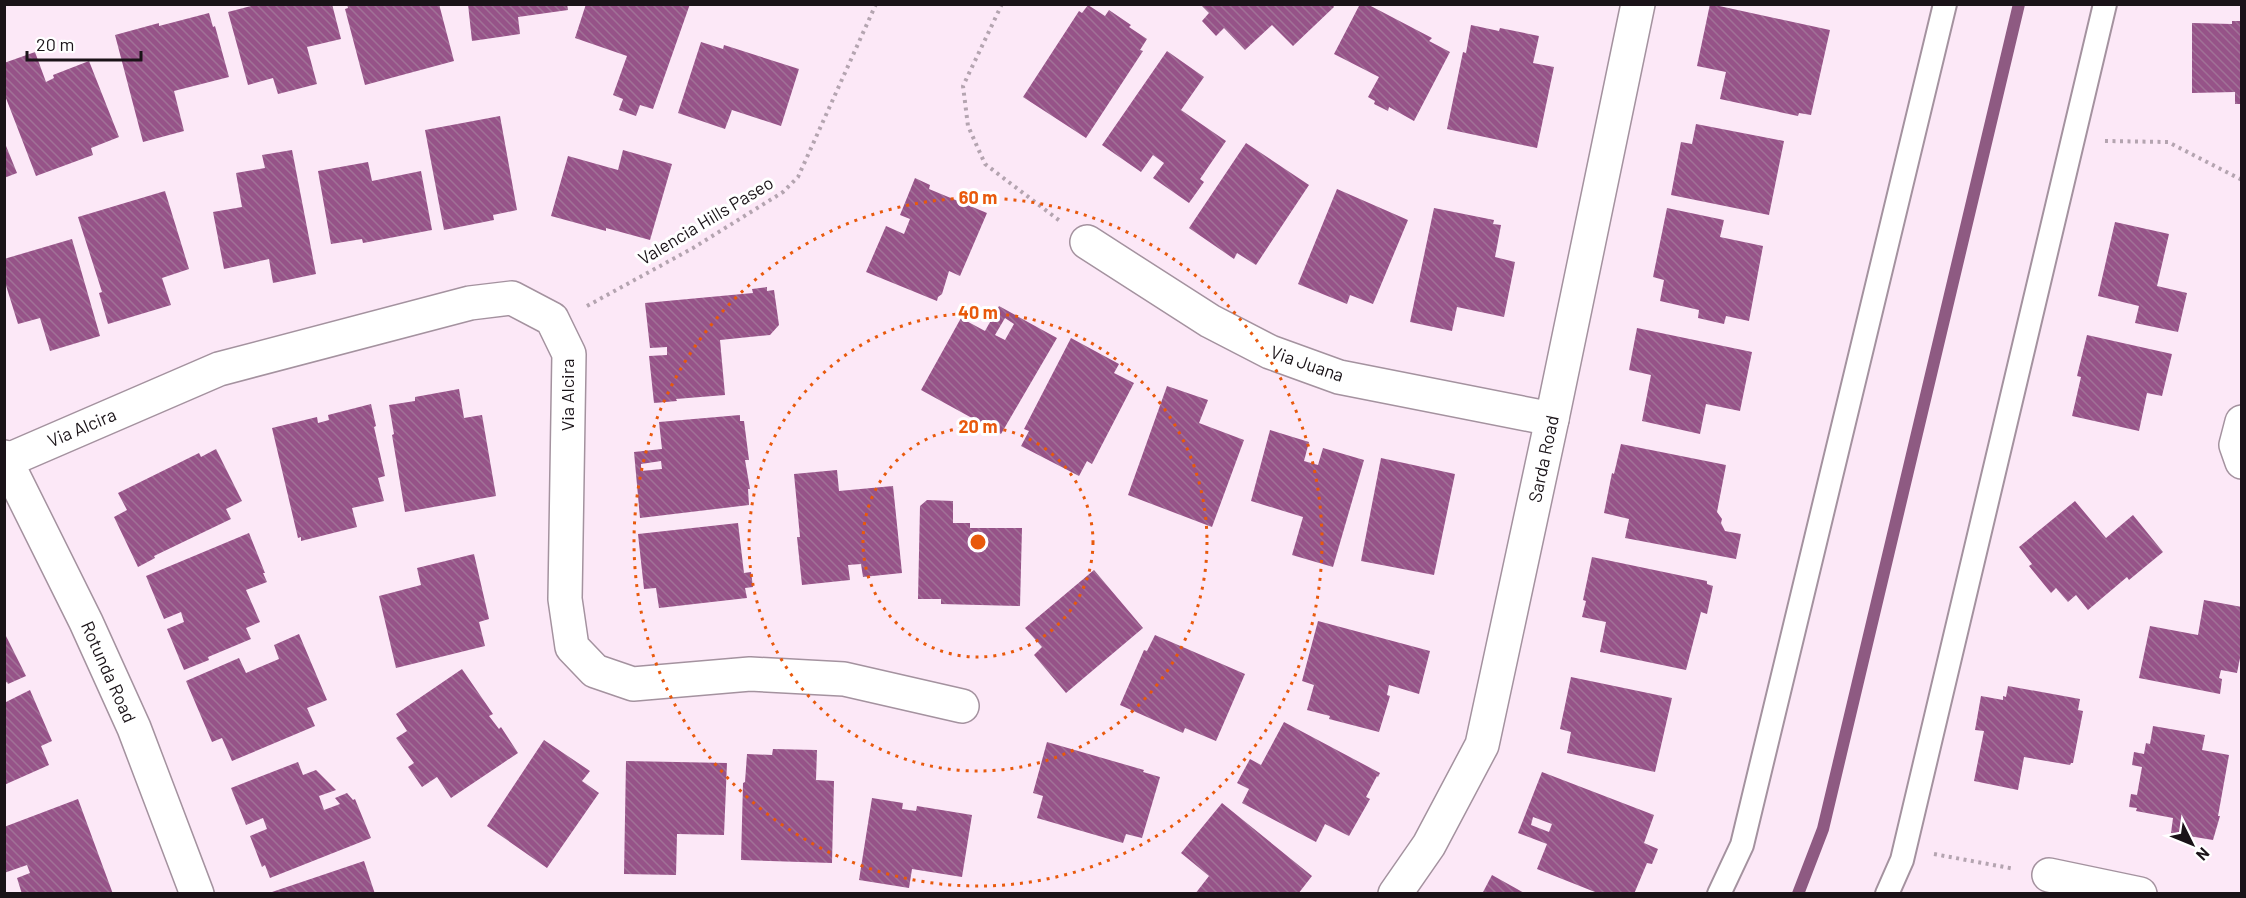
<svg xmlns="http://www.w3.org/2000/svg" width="2246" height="898" font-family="Barlow,sans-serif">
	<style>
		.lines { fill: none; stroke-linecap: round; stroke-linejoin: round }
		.stream { stroke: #8e5a82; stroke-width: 12 }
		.building { fill: url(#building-back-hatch); fill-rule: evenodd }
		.lane-casing { stroke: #a4929f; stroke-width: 26 }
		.street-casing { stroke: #a4929f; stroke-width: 36 }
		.path { stroke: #b4a4b0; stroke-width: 4; stroke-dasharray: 3 4.5; stroke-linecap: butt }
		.lane { stroke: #fff; stroke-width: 22 }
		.street { stroke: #fff; stroke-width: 33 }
		.ring { fill: none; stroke: #e8590c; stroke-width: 3; stroke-dasharray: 3 6 }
		.labels { text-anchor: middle; stroke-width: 6; stroke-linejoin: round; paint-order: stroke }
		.street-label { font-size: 18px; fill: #1a1318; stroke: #fff }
		.centre { fill: #e8590c; stroke: #fff; stroke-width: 3 }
		.ring-label { font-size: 18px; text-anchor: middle; font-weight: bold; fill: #e8590c; stroke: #fff; stroke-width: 6; stroke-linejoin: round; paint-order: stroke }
	</style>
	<defs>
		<pattern id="building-back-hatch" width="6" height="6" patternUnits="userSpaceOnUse" patternTransform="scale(1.5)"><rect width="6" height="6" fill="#965388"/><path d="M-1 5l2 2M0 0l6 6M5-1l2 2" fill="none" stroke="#a17197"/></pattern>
	</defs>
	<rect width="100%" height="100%" fill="#fce8f7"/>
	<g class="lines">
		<path class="stream" d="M1798,894l25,-65 196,-825"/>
	</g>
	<g class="building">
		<path d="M250,4h82l9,35 -34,8 10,37 -39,10 -5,-16 -25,7 -20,-73 23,-6z"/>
		<path d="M347,4h92l15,57 -89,24 -20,-76 3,-1z"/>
		<path d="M468,4h99l1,6 -50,7 2,17 -48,7z"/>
		<path d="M586,4h104l-37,105 -13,-4 -4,11 -17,-6 4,-11 -10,-4 14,-39 -52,-18z"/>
		<path d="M1204,4h128l2,3 -41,39 -21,-21 -27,25 -21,-22 -8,8 -14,-15 7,-8 -7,-7z"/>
		<path d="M1360,4h7l65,34 -3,3 21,11 -36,69 -25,-14 -1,4 -14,-7 1,-3 -7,-4 11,-20 -45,-23z"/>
		<path d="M1710,4l120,26 -19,85 -12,-2 -1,3 -78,-17 6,-27 -29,-6z"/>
		<path d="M1088,5l17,11 4,-6 22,15 -2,2 18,12 -7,11 3,1 -57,87 -63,-41 56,-86 3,2z"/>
		<path d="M209,13l4,14 2,-1 14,51 -55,14 10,40 -41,11 -28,-107 44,-12v3z"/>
		<path d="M2232,21h10v83h-7v-12l-43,1v-70l40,1z"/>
		<path d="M1471,25l28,6 1,-3 39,8 -6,27 21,4 -17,81 -90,-19 16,-77 3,1z"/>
		<path d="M701,42l22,7 1,-4 75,24 -18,57 -49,-16 -7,19 -47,-16z"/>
		<path d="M1167,51l37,26 -23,33 45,31 -26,38 4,3 -15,21 -36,-25 11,-15 -11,-8 -12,17 -39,-27z"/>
		<path d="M35,52l11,30 8,-4 -1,-3 36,-14 30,76 -28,11 2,7 -57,21 -32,-83v-30z"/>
		<path d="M500,116l17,94 -24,5 1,5 -50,10 -19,-100z"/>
		<path d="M1696,124l88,17 -15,74 -98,-20 10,-53 11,2z"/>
		<path d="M4,141l13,32 -13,5z"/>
		<path d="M1246,143l63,42 -53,80 -19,-12 -3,6 -45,-31z"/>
		<path d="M292,150l24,124 -43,9 -4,-24 -45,10 -11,-57 29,-5 -6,-34 29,-5 -3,-13z"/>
		<path d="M623,150l49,14 -22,76 -44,-12v3l-55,-15 17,-60 50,14z"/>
		<path d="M368,162l4,19 49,-10 11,59 -69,13 -1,-4 -31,5 -13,-73z"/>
		<path d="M915,178l15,7 -1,4 58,24 -27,63 -11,-5 -7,23 -4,3 -1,4 -71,-29 20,-46 18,8 6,-15 -10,-4z"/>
		<path d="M1337,189l71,31 -35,84 -23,-9 -3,9 -49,-20z"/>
		<path d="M165,191l24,78 -27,9 9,27 -63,19 -9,-31 3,-1 -24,-75z"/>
		<path d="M1434,208l60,12 -1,4 8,1 -6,32 20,5 -11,55 -47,-10 -5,24 -42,-9z"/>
		<path d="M1667,208l57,12 -4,17 43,9 -14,75 -23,-5 -2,8 -26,-6 1,-8 -39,-9 4,-21 -11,-3z"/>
		<path d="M2115,222l54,12 -12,52 30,7 -9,39 -43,-9 4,-17 -41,-10z"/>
		<path d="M72,239l28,97 -50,15 -10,-33 -22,6 -14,-45v-20z"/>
		<path d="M767,287v4l7,-1 5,35 -9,10 -50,5 5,55 -49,4 1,2 -23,2 -5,-47 18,-1v-8l-17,1 -5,-45 108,-10 -1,-4z"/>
		<path d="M999,306l58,32 -56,96 -80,-44 40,-72 24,13zM1005,318l9,6 -9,16 -10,-5z"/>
		<path d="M1637,328l115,24 -12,59 -34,-7 -6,30 -58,-13 9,-46 -22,-5z"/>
		<path d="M2087,335l85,19 -10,42 -15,-3 -8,38 -67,-15 9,-39 -4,-1z"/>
		<path d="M1071,338l48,26 -5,9 20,10 -42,81 -5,-3 -8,15 -58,-30 8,-15 -5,-2z"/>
		<path d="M1167,386l41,14 -9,23 45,17 -32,87 -84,-32z"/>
		<path d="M459,389l5,29 18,-3 14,81 -91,16 -13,-77 2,-1 -5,-29 26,-4v-4z"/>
		<path d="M371,404l5,22 -2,1 11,49 -7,2 6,23 -32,7 5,19 -56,14v-4l-3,1 -26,-110 45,-11 1,6 11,-3 -1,-5z"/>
		<path d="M740,415v6h4l5,39h-4l5,29h-2l1,16 -109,13 -6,-66 28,-3 -3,-27zM661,461l1,8 -21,2v-7z"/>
		<path d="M1270,430l39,12 -5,19 14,4 5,-17 41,12 -31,107 -41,-12 11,-38 -52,-16z"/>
		<path d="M1621,444l105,21 -9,47 5,7 -1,4 4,8 16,3 -5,25 -111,-21 4,-19 -25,-6 8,-40 2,1z"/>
		<path d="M216,449l26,52 -16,8 5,10 -77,37 1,2 -17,9 -24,-50 13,-7 -9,-17 81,-40 2,4z"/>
		<path d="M1381,458l74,16 -21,101 -73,-14z"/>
		<path d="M837,470l2,21 54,-5 9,87 -39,4 -2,-13 -13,1 2,15 -48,5 -5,-48h3l-6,-63z"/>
		<path d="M927,500l26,1v22h17v5h52l-2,78 -79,-2v-5h-23l2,-93z"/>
		<path d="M2075,501l31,37 27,-23 30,37 -34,28 -2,-3 -39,33 -12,-15 -8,7 -12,-14 -5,5 -22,-27 3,-2 -13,-17z"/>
		<path d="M738,523l6,50 7,-1 2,15 -8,1 2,10 -88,10 -3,-20 -12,1 -6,-55z"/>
		<path d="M249,533l16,40h-2l4,9 -21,8 14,32 -14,6 5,11 -43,18 1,3 -25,10 -17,-41 17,-7 -3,-10 -17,7 -18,-43z"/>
		<path d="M474,554l15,65 -10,3 6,24 -89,22 -17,-72 42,-11 -4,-17z"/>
		<path d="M1592,557l115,24v3l6,2 -6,28 -6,-2 -15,58 -86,-18 6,-30 -24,-5 4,-16 -3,-1z"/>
		<path d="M1094,570l49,58 -77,65 -32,-38 8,-8 -17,-19z"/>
		<path d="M2204,600l38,7v41l-5,25 -16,-3 -2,8 3,1 -2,15 -81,-16 11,-52 48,9z"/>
		<path d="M1318,621l112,30 -11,43 -30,-9 -2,10 3,1 -11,36 -50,-13 1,-3 -23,-6 7,-25 -12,-4z"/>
		<path d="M5,634l21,42 -18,8 -1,-2 -2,1z"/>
		<path d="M299,634l28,66 -20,8 8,18 -83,35 -10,-23 -10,4 -26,-61 53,-23 7,15 33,-14 -5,-14z"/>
		<path d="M1155,635l90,39 -29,67 -31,-13 -2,5 -63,-28 24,-55 3,1z"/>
		<path d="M462,669l31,45 -4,2 10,13 2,-2 17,26 -67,45 -14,-21 -15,10 -14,-20 6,-4 -18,-25 11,-7 -11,-17z"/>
		<path d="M1571,677l101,21 -17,74 -88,-19 4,-21 -11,-3z"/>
		<path d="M2008,686l72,13 -2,11 5,1 -10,52h-2l-1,2 -46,-8 -6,33 -44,-9 10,-50 -9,-1 6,-34 22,4v-4l3,1z"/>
		<path d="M30,690l22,51 -11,5 8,19 -45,20v-82z"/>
		<path d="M1284,722l96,51 -2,4 -1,-1 -11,21 4,2 -21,37 -24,-12 -9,18 -74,-39 7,-14 -12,-6 13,-24 11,6z"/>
		<path d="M2153,726l52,9 -3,15 27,5 -11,61h2l-7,24 -42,-7 2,-15 -37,-7 1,-3 -8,-1 2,-13 6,1 5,-28 -10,-2 2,-13 10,2 2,-11 4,1z"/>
		<path d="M544,740l46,31 -8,10 17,12 -52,75 -60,-42z"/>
		<path d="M1047,742l97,28 -1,2 17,5 -18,61 -16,-4 -3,9 -86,-25 6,-22 -10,-3z"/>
		<path d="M773,749l44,1 -1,30 18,1 -2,82 -91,-3 2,-77 2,-1 2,-28 25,1z"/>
		<path d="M626,761l101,2 -3,72 -47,-1 -1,41 -52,-1z"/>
		<path d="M298,762l5,13 13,-5 20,20 -17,6 5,14 16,-6 -5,-6 12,-5 6,7 2,-1 16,39 -101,40 -5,-13 -3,2 -12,-31 17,-7 -4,-11 -17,7 -15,-37z"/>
		<path d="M1542,772l112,43 -10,28 14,6 -6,15 -5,-1 -13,31h-34l-63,-25 10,-25 -29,-11zM1533,817l19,7 -3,8 -18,-7z"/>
		<path d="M872,798l31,5 -1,6 14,2 1,-5 55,9 -10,62 -50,-8 -3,19 -50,-8z"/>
		<path d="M78,799l35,95h-91l-5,-16 13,-5 -3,-8 -23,8v-46z"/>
		<path d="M1222,803l90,73 -14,18h-103l14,-18 -28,-23z"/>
		<path d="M364,861l11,33h-106v-1z"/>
		<path d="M1492,875l34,19h-44z"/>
	</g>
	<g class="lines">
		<g class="lane-casing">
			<g id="lane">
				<path d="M1719,894l23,-49 203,-841"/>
				<path d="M1887,894l15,-34 203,-856"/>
			</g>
		</g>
		<g class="street-casing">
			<g id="street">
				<path d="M1087,242l123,79 60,31 69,25 213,42"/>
				<path d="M2242,422l-6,23 6,17"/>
				<path d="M4,457l82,165 48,106 63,166"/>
				<path d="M6,461l213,-92 251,-66 42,-5 40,21 17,35 -4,245 7,48 23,24 38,13 117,-10 94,5 118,27"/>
				<path d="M2049,875l91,19"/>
				<path d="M1395,894l34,-49 53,-100 70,-326 86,-415"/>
			</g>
		</g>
		<g class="path">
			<path d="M1002,4l-39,82 5,40 17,38 75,57"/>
			<path d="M2105,141l63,1 74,38"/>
			<path d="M587,306l106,-58 90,-56 15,-15 78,-173"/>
			<path d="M1934,854l81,15"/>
		</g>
		<use href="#lane" class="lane"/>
		<use href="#street" class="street"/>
	</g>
	<g class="ring">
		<circle cx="978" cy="542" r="115"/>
		<circle cx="978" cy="542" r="229"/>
		<circle cx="978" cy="542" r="344"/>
	</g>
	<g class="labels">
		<g class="street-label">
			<text transform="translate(706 221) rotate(-31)" y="6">Valencia Hills Paseo</text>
			<text transform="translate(1307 364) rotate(19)" y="6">Via Juana</text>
			<text transform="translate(568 395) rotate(-90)" y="6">Via Alcira</text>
			<text transform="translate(82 428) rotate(-23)" y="6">Via Alcira</text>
			<text transform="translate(1544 459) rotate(-78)" y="6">Sarda Road</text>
			<text transform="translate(108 672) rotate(66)" y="6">Rotunda Road</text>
		</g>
	</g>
	<circle cx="978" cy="542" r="9" class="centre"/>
	<g class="ring-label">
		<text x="978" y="204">60 m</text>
		<text x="978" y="319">40 m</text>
		<text x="978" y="433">20 m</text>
	</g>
	<rect width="2246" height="898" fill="none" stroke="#1a1318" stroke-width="12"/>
	<g transform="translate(2192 844) rotate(133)" stroke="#ffffff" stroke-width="4.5" paint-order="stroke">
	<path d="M0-4.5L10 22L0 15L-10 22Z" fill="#1a1318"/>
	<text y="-9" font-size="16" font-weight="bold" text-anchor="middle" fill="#1a1318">N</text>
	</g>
	<path d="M27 51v9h114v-9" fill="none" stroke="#1a1318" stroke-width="3"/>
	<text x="36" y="51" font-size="18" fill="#1a1318" stroke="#ffffff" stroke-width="4.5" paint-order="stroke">20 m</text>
</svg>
